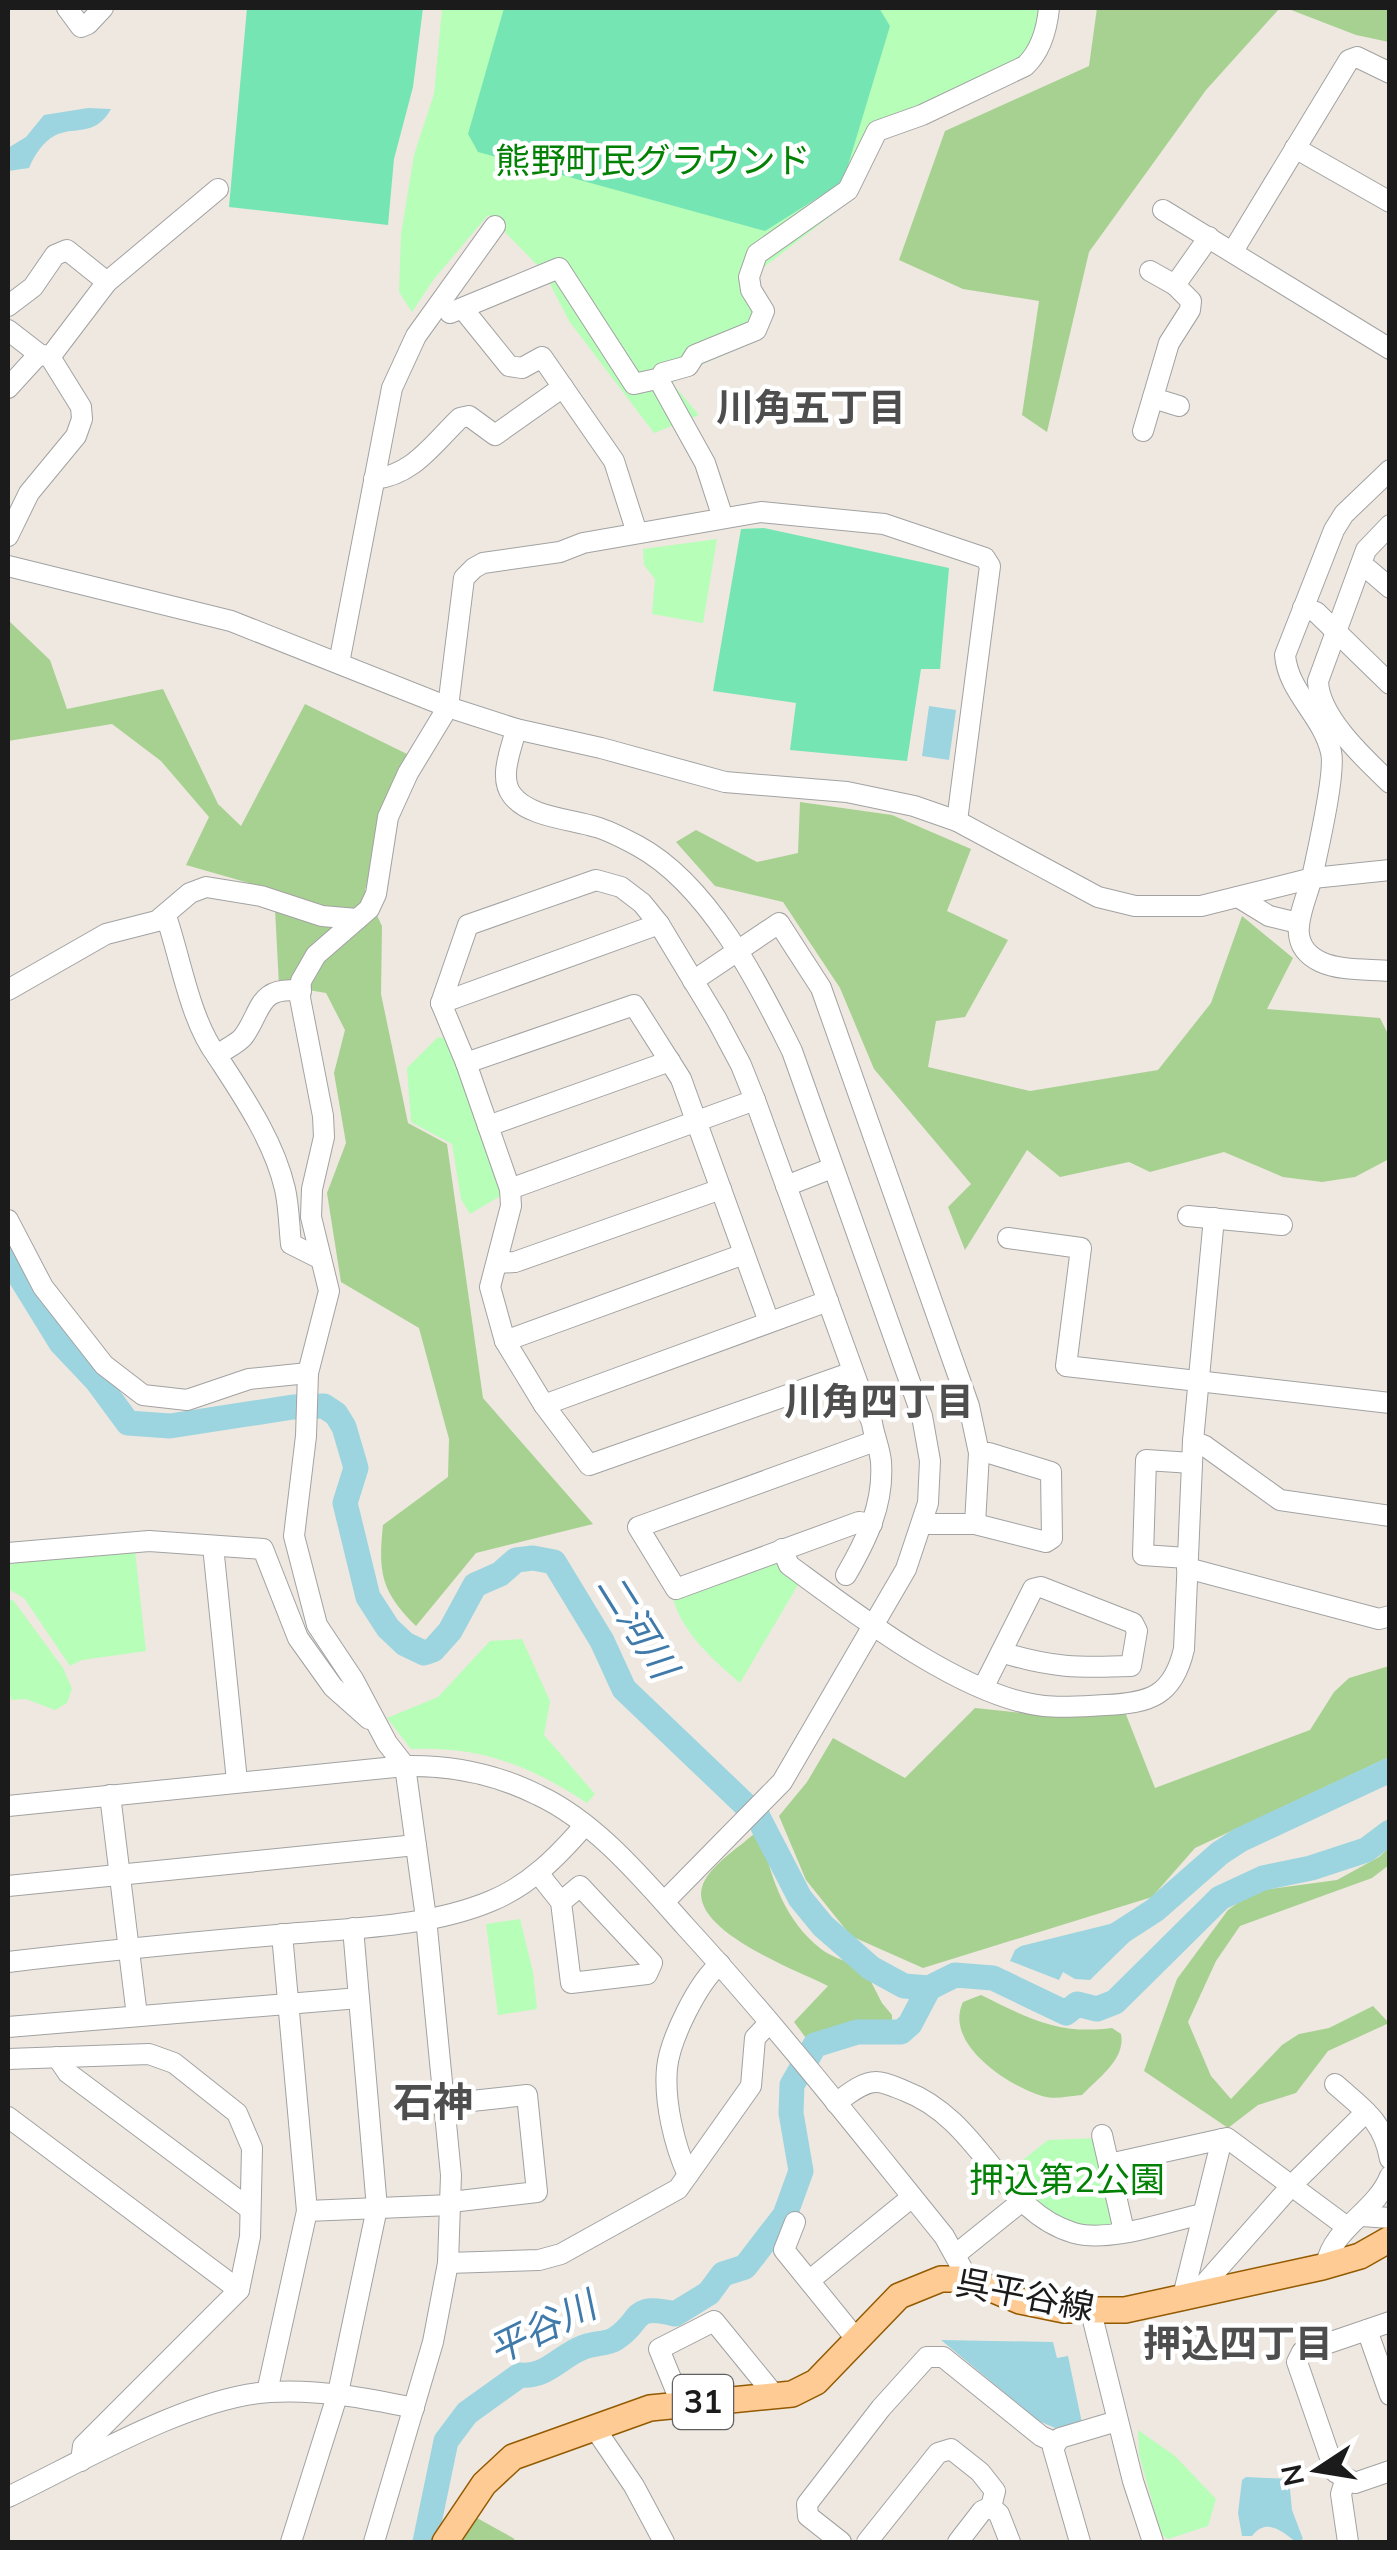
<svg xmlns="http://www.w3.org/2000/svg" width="1397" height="2550" font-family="Mulish,'Noto Sans JP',sans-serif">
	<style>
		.forest { fill: #a7d190 }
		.park { fill: #b7feb9 }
		.pitch { fill: #76e5b4 }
		.water { fill: #9cd5e0 }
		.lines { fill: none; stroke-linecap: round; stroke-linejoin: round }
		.river { stroke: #9cd5e0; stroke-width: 25 }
		.minor-casing { stroke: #a2a2a2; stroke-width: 22 }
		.major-casing { stroke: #935a00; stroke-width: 28 }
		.minor { stroke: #fff; stroke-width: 20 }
		.major { stroke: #ffcb94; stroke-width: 25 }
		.labels { text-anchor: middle; stroke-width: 9; stroke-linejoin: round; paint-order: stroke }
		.shield { fill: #fff; stroke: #5f5f5f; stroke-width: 2.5 }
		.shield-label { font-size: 32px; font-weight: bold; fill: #1b1b1b }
		.park-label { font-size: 35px; fill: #028105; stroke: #fff }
		.street-label { font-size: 35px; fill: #1b1b1b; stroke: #fff }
		.neighbourhood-label { font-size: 38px; font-weight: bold; fill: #4e4e4e; stroke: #fff }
		.water-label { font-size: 38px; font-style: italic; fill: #3f7aaa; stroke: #fff }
		.quarter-label { font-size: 40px; font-weight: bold; fill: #4e4e4e; stroke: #fff }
	</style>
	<rect width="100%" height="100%" fill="#eee8e0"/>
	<g class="forest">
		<path d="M1097,8h183l-74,82 -117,162 -42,180 -25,-17 17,-114 -76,-12 -64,-29 46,-129 144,-65z"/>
		<path d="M1286,8h103v34l-33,-7z"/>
		<path d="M8,620l42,40 17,49 96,-20 55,115 23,22 64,-122 102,50 -42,136 17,36 -1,68 27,129 39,21 36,254 110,126 -117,29 -60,73c-35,-35 -38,-53 -33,-101l65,-48 1,-38 -30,-111 -78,-46 -14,-89 19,-50 -12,-70 11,-43 -19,-37 -47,-8 -5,-95 -88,-25 23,-48 -48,-56 -49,-37 -104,17z"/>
		<path d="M800,802l92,13 79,34 -24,62 61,29 -43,77 -29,4 -8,46 102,24 128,-21 53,-67 31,-87 51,42 -26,51 113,9 9,18v123l-34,18 -33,5 -39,-5 -59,-25 -74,20 -21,-10 -69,15 -33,-27 -62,100 -17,-43 23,-23 -97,-115 -34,-81 -57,-86 -68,-16 -39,-44 20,-12 61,32 41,-9z"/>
		<path d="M1389,1666v91l-194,91 -43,49 -229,71 -72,-32 -45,-56 -27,-64 28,-34 26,-44 72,40 70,-70 84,9 66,-5 30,76 155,-58 24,-38 15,-14z"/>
		<path d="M756,1832l5,2c10,44 23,86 60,115 12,9 30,14 43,19l18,35 10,12v5l-21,5 -19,-2 -43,19 -15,-20 34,-36c-31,-16 -150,-59 -123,-106 10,-18 36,-34 51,-48z"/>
		<path d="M1389,1848v17l-17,13 -132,48 -24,35 -28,61 23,54 20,23 51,-54 17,-11 30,-6 44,-22 16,17 -61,28 -32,42 -38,12 -30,23 -84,-57 33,-92 51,-69 27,-19 82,-11 42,-23z"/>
		<path d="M981,1995c47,23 77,40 131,33l9,6c5,25 -23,44 -39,61 -13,1 -28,5 -40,1 -33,-10 -99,-52 -79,-94z"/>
		<path d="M477,2518l36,20 4,4h-60z"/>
	</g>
	<g class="park">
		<path d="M442,8h615l-28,66 -148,66 -27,58 -94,72v16l10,31 -13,24 -52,22 -33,20 27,32 -45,18 -85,-112 -25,-49 -56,-57 -54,64 -22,33 -13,-20 2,-58 13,-79 20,-61z"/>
		<path d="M717,539l-14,84 -51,-9 3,-35 -11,-14 -1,-16z"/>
		<path d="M438,1037l10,2 54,156 -32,19 -9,-15 -9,-55 -41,-22 -4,-54z"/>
		<path d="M135,1551l11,100 -64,9 -12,6 -46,-68 -16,-9v-25z"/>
		<path d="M781,1553l21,25 -62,105c-27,-23 -62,-54 -68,-90z"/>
		<path d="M8,1600h5l50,68 9,21 -5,14 -12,7 -29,-11 -15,1 -3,-23z"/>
		<path d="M522,1639l28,62 -6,34 51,59 -8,9c-58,-38 -107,-57 -176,-54l-24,-31 51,-21 52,-56z"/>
		<path d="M520,1919l13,53 4,37 -39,6 -12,-91z"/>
		<path d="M1099,2138l20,89c-64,0 -69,-8 -111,-55l40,-32z"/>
		<path d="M1138,2430l37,26 41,43 -8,27 -40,13 -7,-5 -22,-80z"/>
	</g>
	<g class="pitch">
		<path d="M247,8h176l-10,79 -19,72 -6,66 -159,-18z"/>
		<path d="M504,8h375l11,18 -47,156 -78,49 -287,-79 -10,-18z"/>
		<path d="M764,528l185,40 -9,101h-19l-14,92 -117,-11 6,-47 -83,-12 28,-162z"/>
	</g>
	<g class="water">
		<path d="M88,108l23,1c-24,42 -54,-3 -82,59l-21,3v-23l18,-11 18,-22z"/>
		<path d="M929,706l27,4 -7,50 -27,-4z"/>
		<path d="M1121,1918l15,17 -46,45 -15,-1 -12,-7 -4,8 -49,-19 5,-11 6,-4 93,-23z"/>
		<path d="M941,2340l112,2 4,16 11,-2 14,67 -27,5 -16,-7z"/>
		<path d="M1246,2477l43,2 3,31 11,29 -7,3c-15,-12 -30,-24 -44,-6h-10l-4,-23 4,-33z"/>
	</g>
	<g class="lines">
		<g class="river">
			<path d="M8,1257l53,86 36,38 31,42 42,3 123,-19 31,-1 12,8 8,13 12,41 -11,35 23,94 20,31 17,16 19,9 9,-3 17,-19 25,-46 25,-11 16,-14 17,-2 21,4 48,79 22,48 134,128 42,81 23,28 48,42 33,18 25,2 26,-13 38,3 73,35 11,-9 20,5 18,-7 105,-104 43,-20 48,-10 55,-18 24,-18"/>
			<path d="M1101,1945l54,-35 65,-57 20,-13 150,-70"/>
			<path d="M425,2542l21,-101 21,-28 53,-38c27,3 41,-20 64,-28 10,-4 23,-3 31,-8 29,-18 14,-36 60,-25l34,-21 14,-19 22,-7 40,-52 16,-44 -10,-58 1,-28 23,-40 42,-13h44l9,-8 19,-36"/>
		</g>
		<g class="minor-casing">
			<g id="minor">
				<path d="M67,8l14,19 7,-3 15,-16"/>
				<path d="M1295,148l95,54"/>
				<path d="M1163,210l227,139"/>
				<path d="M1233,251l116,-191 8,-3 33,16"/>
				<path d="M1150,271l25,14"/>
				<path d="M8,306l25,-19 22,-32 12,-5 40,32"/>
				<path d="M463,309l46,57 13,2 20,-11 72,104 23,72"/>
				<path d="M450,313l109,-45 75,116 27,-6"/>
				<path d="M8,330l31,24 11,3 31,50 1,12 -6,17 -47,57 -21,43"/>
				<path d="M50,357l57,-75 111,-93"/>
				<path d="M8,388l31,-34"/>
				<path d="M1153,398l26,8"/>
				<path d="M1143,431l26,-88 21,-33 1,-9 -16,-16 34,-48"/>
				<path d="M1390,470l-46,44 -10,16 -49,125c3,37 38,61 46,97 5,20 -13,97 -18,121 -6,30 -33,70 8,89 19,9 48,7 69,9"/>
				<path d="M374,479c39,-4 58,-34 86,-61l9,-2 26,19 68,-48"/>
				<path d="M723,518l-18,-55 -45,-81 3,-9 25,-7 7,-11 61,-25 8,-19 -13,-21 -2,-13 8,-23 91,-64 29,-59 45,-16 103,-49c16,-15 22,-38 24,-58"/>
				<path d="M1390,525l-24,25 -48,131c1,36 46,77 72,102"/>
				<path d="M8,566l223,55 217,86 68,22 85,19 124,34 122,10 67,14 43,15 141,76 37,9h66l112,-28 77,-8"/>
				<path d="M1360,568l9,2 21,18"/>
				<path d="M1303,608l13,4 74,72"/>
				<path d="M339,663l53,-275 24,-52 79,-110"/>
				<path d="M516,729c-4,19 -18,48 -4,66 16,22 59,24 84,32 14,4 29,12 42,19 70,38 120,136 154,205l130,365 8,45 -2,42 -22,66 -124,213 -118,120"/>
				<path d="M1238,897l31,19 29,7"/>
				<path d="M166,916c15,44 24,104 51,140"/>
				<path d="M693,981l86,-58 42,65 148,418 10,47 -4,71"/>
				<path d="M8,990l98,-56 51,-13 33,-28 16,-6 55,9 61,20 35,3"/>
				<path d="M301,991c-44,-6 -39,21 -58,46 -7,8 -19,12 -26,19 26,40 57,85 68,133 4,18 4,36 6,55l30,15"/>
				<path d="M441,1003l218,-79"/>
				<path d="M466,1063l168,-58 47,74 88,243"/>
				<path d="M488,1126l182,-65"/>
				<path d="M786,1186l46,-18"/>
				<path d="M510,1189l245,-89"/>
				<path d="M1188,1216l94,9"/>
				<path d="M8,1220l35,67 61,78 39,30 44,5 62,-21 59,-6"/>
				<path d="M1008,1238l73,10 -15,118 324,37"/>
				<path d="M497,1263l18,-1 206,-73"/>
				<path d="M505,1341l239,-87"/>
				<path d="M544,1405l284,-104"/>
				<path d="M1193,1441l12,5 75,54 110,16"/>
				<path d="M872,1524l-13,-2 -183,67 -38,-62 237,-86"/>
				<path d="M923,1524h52l71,18 6,-4 -1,-66 -62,-19h-10"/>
				<path d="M213,1546l24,235"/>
				<path d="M782,1549l7,16c64,47 175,133 255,141 20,2 41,0 62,-1 44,-2 67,-9 78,-56l9,-208 21,-223"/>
				<path d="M8,1553l141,-12 114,8 35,89 35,49 36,32"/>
				<path d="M1187,1558l-44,-3 3,-95 46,3"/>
				<path d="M1187,1568l192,51 11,-3"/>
				<path d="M846,1575c21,-36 38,-71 35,-113 -1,-13 -7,-26 -9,-39l-117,-323 -14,-35 -24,-45 -58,-96 -17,-21 -21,-16 -25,-7 -128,45 -27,78 25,60 44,126 1,17 -21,81 15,54 39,64 45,60 264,-93"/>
				<path d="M983,1688l50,-99 8,-2 92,36 4,8 -6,35c-52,2 -80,2 -130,-14"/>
				<path d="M110,1795l27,221"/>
				<path d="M8,1806l397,-40c47,-1 91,8 133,29 58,27 105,84 147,131 91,99 174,205 259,310l24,43"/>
				<path d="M538,1873l23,29 10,81 76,-9 5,-11 -72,-77 -19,16"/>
				<path d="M8,1886l408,-41"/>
				<path d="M8,1962c93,-11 187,-20 280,-28 66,-6 141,-7 203,-33 39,-16 67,-45 94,-76"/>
				<path d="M8,2027l351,-29"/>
				<path d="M57,2057l11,16 182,136"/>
				<path d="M8,2059l141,-5 25,9 63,50 15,35 -2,89 -11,53 -156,156 -2,15"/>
				<path d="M1335,2084c28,25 48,36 55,75"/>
				<path d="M836,2103c11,-8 26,-21 40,-21 10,0 21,6 29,9 76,29 96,121 169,142 35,10 92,-11 128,-19"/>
				<path d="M444,2104l83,-9 10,97 -86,10"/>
				<path d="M8,2117l231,173"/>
				<path d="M1102,2135l22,96"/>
				<path d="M1109,2164l118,-26 120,89"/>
				<path d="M688,2175c-14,-30 -24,-74 -21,-107 3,-29 31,-86 53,-104"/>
				<path d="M307,2211l144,-6"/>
				<path d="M1362,2216l28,2"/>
				<path d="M795,2222l-11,28 73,90"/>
				<path d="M955,2255l67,-54"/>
				<path d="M448,2263l91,-3 22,-6 117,-65 73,-103 4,-48 14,-15"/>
				<path d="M1326,2265c7,-38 50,-53 64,-89"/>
				<path d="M810,2280l102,-83"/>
				<path d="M1193,2297l99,-112 74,-73"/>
				<path d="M1182,2300l40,-161"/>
				<path d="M1091,2312l42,169 20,61"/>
				<path d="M1390,2322l-88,30 -5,10 38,110 20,11 35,-12"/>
				<path d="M1367,2330l23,65"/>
				<path d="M267,2392l40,-181 -25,-277"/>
				<path d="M681,2403l-22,-54 55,-28 62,76"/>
				<path d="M594,2427l40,59 30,56"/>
				<path d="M1345,2481l-4,13 7,48"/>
				<path d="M8,2497c71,-34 184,-101 262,-105 49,-3 96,6 144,16"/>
				<path d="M291,2542l47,-149 39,-185 -24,-280"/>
				<path d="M374,2542l59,-200 15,-79 3,-88 -25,-257 -21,-152 -18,-23 -34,-64 -36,-54 -23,-89 12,-100 2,-63 21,-82 -18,-74 1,-28 12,-52 -1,-21 -23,-118 1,-17 15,-26 53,-46 7,-15 12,-77 20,-44 40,-66 16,-129 10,-10 9,-5 77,-11 23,-9 178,-31 123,12 101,34 5,8 -33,255"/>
				<path d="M841,2542l-33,-26 -1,-12 74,-96 46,-51h16l98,79 15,7"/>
				<path d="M867,2542l71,-89 13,-4 29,23 15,19 -4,16"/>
				<path d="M958,2542l24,-31 9,-4 8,7 11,28"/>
				<path d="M1080,2542l-27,-94 7,-10 57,-17"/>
			</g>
		</g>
		<g class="major-casing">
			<path id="major" d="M445,2542l39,-58 29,-27 137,-49 142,-14 24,-12 83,-86 42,-17h27l52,22 44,9h61l197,-43 38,-11 30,-17"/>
		</g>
		<use href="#minor" class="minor"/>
		<use href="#major" class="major"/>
	</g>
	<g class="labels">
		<rect class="shield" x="673" y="2375" width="60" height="54" rx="8"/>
		<g class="shield-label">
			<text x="703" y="2413">31</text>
		</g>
		<g class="park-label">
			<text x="653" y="173">熊野町民グラウンド</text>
			<text x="1067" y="2192">押込第2公園</text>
		</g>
		<g class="street-label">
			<text transform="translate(1025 2295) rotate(11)" y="12">呉平谷線</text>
		</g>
		<g class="neighbourhood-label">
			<text x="811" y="421">川角五丁目</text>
			<text x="879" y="1415">川角四丁目</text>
			<text x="1238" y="2357">押込四丁目</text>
		</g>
		<g class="water-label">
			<text transform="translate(637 1626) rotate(58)" y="13">二河川</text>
			<text transform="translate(542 2328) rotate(-26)" y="13">平谷川</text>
		</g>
		<g class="quarter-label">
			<text x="433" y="2116">石神</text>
		</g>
	</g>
	<rect width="1397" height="2550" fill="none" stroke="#1b1b1b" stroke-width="20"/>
	<g transform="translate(1317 2470) rotate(258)" stroke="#ffffff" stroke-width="8" paint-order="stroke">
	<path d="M0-8L18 38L0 25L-18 38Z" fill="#1b1b1b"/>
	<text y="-15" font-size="28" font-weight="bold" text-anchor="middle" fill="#1b1b1b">N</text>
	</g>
</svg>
